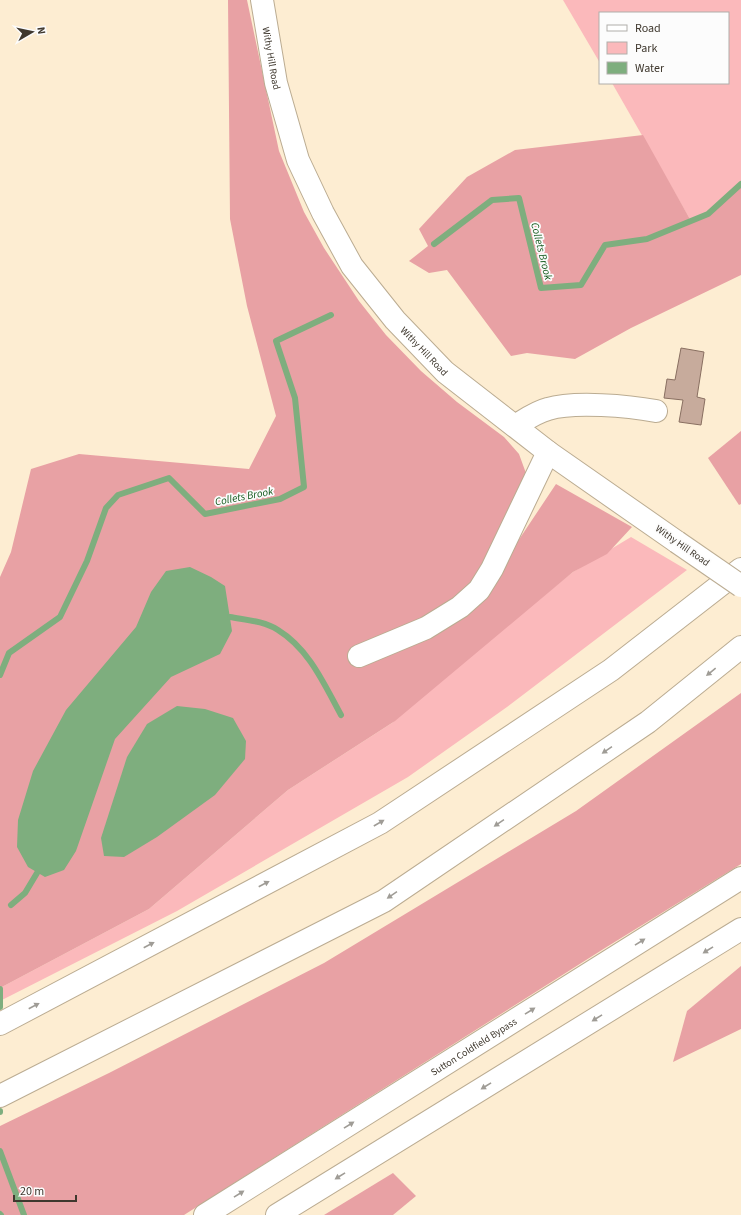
<svg xmlns="http://www.w3.org/2000/svg" width="741" height="1215" font-family="'Source Sans 3',sans-serif">
	<style>
		.green { fill: #fbb9bb }
		.forest { fill: #e8a1a4 }
		.water { fill: #7eae7e }
		.lines { fill: none; stroke-linecap: round; stroke-linejoin: round }
		.stream { stroke: #7eae7e; stroke-width: 6 }
		.building { fill: #c7ab9c; stroke: #896f61 }
		.minor-casing { stroke: #bbac92; stroke-width: 24 }
		.highway-casing { stroke: #bbac92; stroke-width: 24 }
		.minor { stroke: #fff; stroke-width: 22 }
		.highway { stroke: #fff; stroke-width: 22 }
		.minor-bridge-casing { stroke: #bbac92; stroke-width: 24; stroke-linecap: butt }
		.minor-bridge { stroke: #fff; stroke-width: 22 }
		.oneway { fill: #9f9c96 }
		.labels { text-anchor: middle; stroke-width: 3.5; stroke-linejoin: round; paint-order: stroke }
		.street-label { font-size: 10px; fill: #3f382e; stroke: #fcfcfc }
		.water-label { font-size: 11px; font-style: italic; fill: #13591c; stroke: #fcfcfc }
	</style>
	<rect width="100%" height="100%" fill="#fdedd2"/>
	<g class="green">
		<path d="M563,0h178v184l-33,30 -17,7 -79,-138h116v-70h-128v50z"/>
		<path d="M631,537l56,33 -180,137 -99,70 -231,134 -177,90v-13l149,-79 139,-119 104,-67 57,-51 124,-100z"/>
	</g>
	<g class="forest">
		<path d="M228,0h19l32,151 25,61 20,36 35,53 27,34 35,36 36,31 47,35 15,17 8,22 -15,74 44,-66 76,43 -25,27 -34,18 -178,149 -107,69 -139,119 -149,79v-411l11,-25 20,-83 48,-15 170,15 27,-53 -29,-110 -17,-87z"/>
		<path d="M643,135l48,86 17,-7 33,-30v91l-110,53 -56,31 -48,-6 -16,3 -64,-86 -18,3 -20,-12 19,-15 -9,-17 48,-52 48,-27z"/>
		<path d="M741,431v73l-2,1 -31,-47z"/>
		<path d="M741,693v171l-136,84 -421,267h-184v-89l109,-53 215,-110 252,-152z"/>
		<path d="M741,966v63l-68,33 14,-51z"/>
		<path d="M393,1173l23,23 -23,19h-69z"/>
	</g>
	<g class="water">
		<path d="M190,567l21,10 14,9 7,45 -12,23 -49,23 -56,62 -39,112 -12,19 -19,7 -17,-10 -11,-20 1,-27 15,-49 33,-61 70,-83 15,-35 15,-21z"/>
		<path d="M177,706l28,3 28,9 13,23 -1,18 -30,36 -58,42 -33,20 -20,-1 -3,-18 26,-81 20,-33z"/>
	</g>
	<g class="lines">
		<g class="stream">
			<path d="M434,244l58,-44 27,-2 22,90 40,-3 24,-40 42,-6 61,-25 33,-30"/>
			<path d="M230,617c16,3 34,4 48,13 31,19 46,54 63,85"/>
			<path d="M0,675l9,-22 51,-36 27,-56 19,-53 12,-13 51,-17 36,36 75,-15 24,-12 -9,-89 -19,-57 55,-26"/>
			<path d="M11,905l14,-12 12,-20"/>
			<path d="M0,989v18"/>
			<path d="M0,1111v1"/>
			<path d="M0,1151l24,64"/>
			<path d="M0,1214l1,1"/>
		</g>
	</g>
	<path class="building" d="M681,348l23,4 -7,45 8,2 -4,26 -22,-3 4,-22 -19,-2 3,-19 8,1z"/>
	<g class="lines">
		<g class="minor-casing">
			<g id="minor">
				<path id="s1" d="M262,0l14,83 22,77 25,53 29,53 43,54 50,52 103,80 129,90"/>
				<path d="M515,426c10,-6 21,-14 33,-17 26,-8 81,-3 108,2"/>
				<path d="M359,656l67,-28 34,-21 19,-17 13,-21 56,-117"/>
			</g>
		</g>
		<g class="highway-casing">
			<g id="highway">
				<path d="M0,1024l380,-201 231,-153 130,-101"/>
				<path d="M0,1096l384,-195 264,-179 93,-75"/>
				<path id="s2" d="M205,1215l536,-337"/>
				<path d="M277,1215l464,-286"/>
			</g>
		</g>
		<use href="#minor" class="minor"/>
		<use href="#highway" class="highway"/>
		<g class="minor-bridge-casing">
			<path id="minor-bridge" d="M677,542l64,44"/>
		</g>
		<use href="#minor-bridge" class="minor-bridge"/>
	</g>
	<defs><path id="oneway-solid" d="M-6-.8H1V-3.2L6.5 0L1 3.2V.8H-6Z"/></defs>
	<g class="oneway">
		<use href="#oneway-solid" transform="translate(711 672) rotate(141)"/>
		<use href="#oneway-solid" transform="translate(607 750) rotate(146)"/>
		<use href="#oneway-solid" transform="translate(379 823) rotate(-30)"/>
		<use href="#oneway-solid" transform="translate(499 823) rotate(146)"/>
		<use href="#oneway-solid" transform="translate(264 884) rotate(-28)"/>
		<use href="#oneway-solid" transform="translate(392 895) rotate(146)"/>
		<use href="#oneway-solid" transform="translate(640 942) rotate(-32)"/>
		<use href="#oneway-solid" transform="translate(149 945) rotate(-28)"/>
		<use href="#oneway-solid" transform="translate(708 950) rotate(148)"/>
		<use href="#oneway-solid" transform="translate(34 1006) rotate(-28)"/>
		<use href="#oneway-solid" transform="translate(530 1011) rotate(-32)"/>
		<use href="#oneway-solid" transform="translate(597 1018) rotate(148)"/>
		<use href="#oneway-solid" transform="translate(486 1086) rotate(148)"/>
		<use href="#oneway-solid" transform="translate(349 1125) rotate(-32)"/>
		<use href="#oneway-solid" transform="translate(340 1176) rotate(148)"/>
		<use href="#oneway-solid" transform="translate(239 1194) rotate(-32)"/>
	</g>
	<g class="labels">
		<g class="street-label">
			<text dy="4" stroke="none"><textPath href="#s1" startOffset="59">Withy Hill Road</textPath></text>
			<text dy="4" stroke="none"><textPath href="#s1" startOffset="395">Withy Hill Road</textPath></text>
			<text transform="translate(683 545) rotate(35)" y="4">Withy Hill Road</text>
			<text dy="4" stroke="none"><textPath href="#s2" startOffset="317">Sutton Coldfield Bypass</textPath></text>
		</g>
		<g class="water-label">
			<text transform="translate(542 251) rotate(76)" y="4">Collets Brook</text>
			<text transform="translate(244 496) rotate(-11)" y="4">Collets Brook</text>
		</g>
	</g>
	<rect x="599" y="12" width="130" height="72" fill="#fcfcfc" stroke="#b0aeaa"/>
	<rect x="607" y="25" width="20" height="6" fill="#ffffff" stroke="#b0aeaa"/>
	<text x="635" y="32" font-size="12" fill="#3f382e">Road</text>
	<rect x="607" y="42" width="20" height="12" fill="#fbb9bb" stroke="#b0aeaa"/>
	<text x="635" y="52" font-size="12" fill="#3f382e">Park</text>
	<rect x="607" y="62" width="20" height="12" fill="#7eae7e" stroke="#b0aeaa"/>
	<text x="635" y="72" font-size="12" fill="#3f382e">Water</text>
	<g transform="translate(32 32) rotate(81)" stroke="#fcfcfc" stroke-width="3" paint-order="stroke">
	<path d="M0-3L7 15L0 10L-7 15Z" fill="#3f382e"/>
	<text y="-6" font-size="11" font-weight="bold" text-anchor="middle" fill="#3f382e">N</text>
	</g>
	<path d="M14 1195v6h62v-6" fill="none" stroke="#3f382e" stroke-width="2"/>
	<text x="20" y="1195" font-size="12" fill="#3f382e" stroke="#fcfcfc" stroke-width="3" paint-order="stroke">20 m</text>
</svg>
